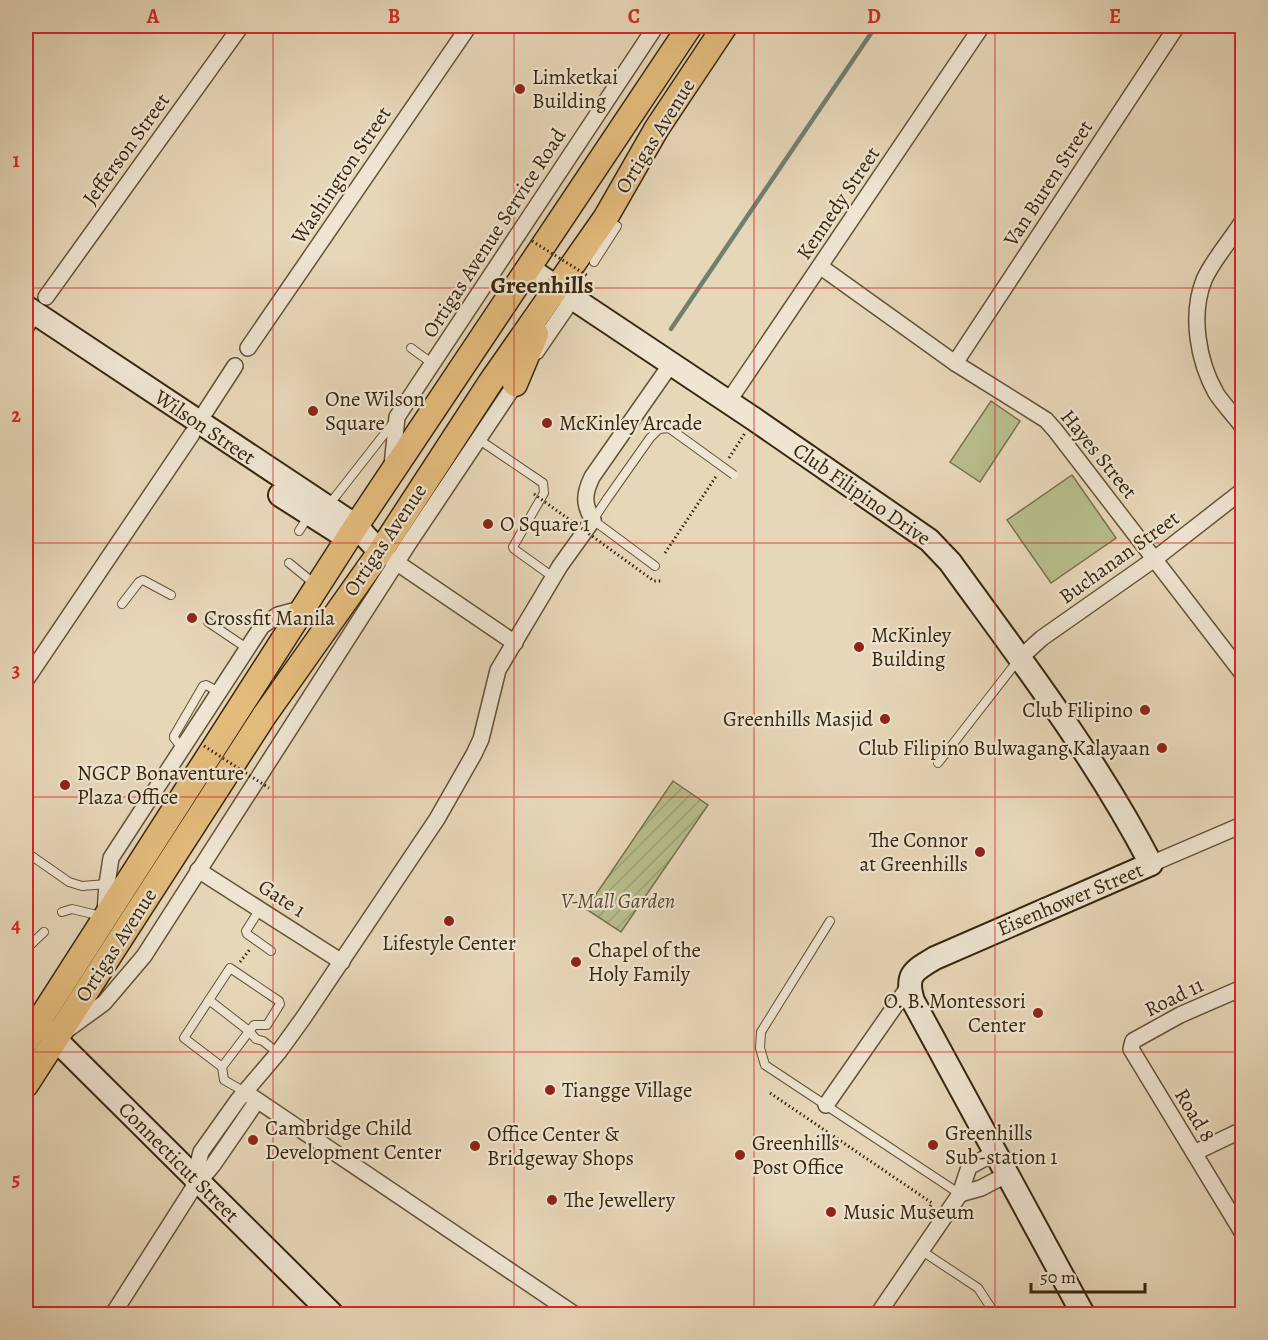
<svg xmlns="http://www.w3.org/2000/svg" width="1268" height="1340" font-family="Alegreya,serif">
	<style>
		.garden { fill: url(#garden-furrows); stroke: #78724e; stroke-width: 1.5 }
		.pitch { fill: #b8be8e; stroke: #78724e; stroke-width: 1.5 }
		.lines { fill: none; stroke-linecap: round; stroke-linejoin: round }
		.stream { stroke: #717f6e; stroke-width: 4.5 }
		.lane-casing { stroke: #635238; stroke-width: 10 }
		.street-casing { stroke: #635238; stroke-width: 18 }
		.secondary-casing { stroke: #37260d; stroke-width: 26 }
		.primary-casing { stroke: #37260d; stroke-width: 27 }
		.path { stroke: #37260d; stroke-width: 3; stroke-dasharray: 1.5 3; stroke-linecap: butt }
		.lane { stroke: #efe5d2; stroke-width: 8 }
		.street { stroke: #efe5d2; stroke-width: 15 }
		.secondary { stroke: #efe5d2; stroke-width: 22 }
		.primary { stroke: #e4bc7c; stroke-width: 24 }
		.lane-bridge-casing { stroke: #635238; stroke-width: 10; stroke-linecap: butt }
		.path-bridge { stroke: #37260d; stroke-width: 3; stroke-dasharray: 1.5 3; stroke-linecap: butt }
		.lane-bridge { stroke: #efe5d2; stroke-width: 8 }
		.grid { fill: none; stroke: #d62828; stroke-width: 1.5; stroke-opacity: 0.55 }
		.poi-dot { fill: #8f2418; stroke: #efe5d2; stroke-width: 2 }
		.labels { text-anchor: middle; stroke-width: 4.5; stroke-linejoin: round; paint-order: stroke }
		.poi-label { font-size: 21px; fill: #37260d; stroke: #efe5d2; text-anchor: start }
		.street-label { font-size: 21px; fill: #37260d; stroke: #efe5d2 }
		.park-label { font-size: 21px; font-style: italic; fill: #574c2d; stroke: #efe5d2 }
		.quarter-label { font-size: 24px; font-weight: bold; fill: #37260d; stroke: #efe5d2 }
		.neatline { fill: none; stroke: #d62828; stroke-width: 2 }
		.grid-label { font-size: 20px; text-anchor: middle; font-weight: bold; fill: #d62828 }
	</style>
	<defs>
		<pattern id="garden-furrows" width="10" height="10" patternUnits="userSpaceOnUse" patternTransform="scale(1.5)"><rect width="10" height="10" fill="#b8be8e"/><path d="M-1 1l2-2M0 10L10 0M9 11l2-2" fill="none" stroke="#9fa379"/></pattern>
	</defs>
	<rect width="100%" height="100%" fill="#e7d7b9"/>
	<filter id="stains"><feTurbulence type="fractalNoise" baseFrequency=".00333" numOctaves="4"/><feColorMatrix values="0 0 0 0 .2 0 0 0 0 .09 0 0 0 0 .02 0 0 0 .5 -.17"/></filter>
	<radialGradient id="worn" r=".72"><stop offset=".6" stop-color="#630" stop-opacity="0"/><stop offset="1" stop-color="#630" stop-opacity=".3"/></radialGradient>
	<path class="garden" d="M673,781l35,24 -87,127 -35,-23z"/>
	<g class="pitch">
		<path d="M991,401l29,20 -40,61 -30,-20z"/>
		<path d="M1072,475l44,63 -65,45 -44,-63z"/>
	</g>
	<g class="lines">
		<path class="stream" d="M671,329l205,-303"/>
		<g class="lane-casing">
			<g id="lane">
				<path d="M594,262l23,-36"/>
				<path d="M411,348l22,16"/>
				<path d="M478,439l65,44 1,10 -31,54 1,2 39,28"/>
				<path d="M607,499l-14,21 62,46"/>
				<path d="M328,506l65,-83"/>
				<path d="M299,531l9,-14"/>
				<path d="M289,563l27,22"/>
				<path d="M122,604l17,-22 4,-2 28,15"/>
				<path d="M208,622l40,27"/>
				<path d="M182,748l-8,-10v-2l29,-50 3,-1 13,7"/>
				<path d="M938,763l81,-104"/>
				<path d="M26,852l43,30 13,4 25,-2"/>
				<path d="M260,909l-14,22 1,3 24,17"/>
				<path d="M62,912l10,-3 29,7"/>
				<path d="M830,921l-69,111 -1,16 5,17 195,129"/>
				<path d="M26,949l18,-17"/>
				<path d="M230,968l49,33 1,3 -13,21h-13l-32,42 -38,-29z"/>
				<path d="M209,1000l40,31 7,8 7,2 15,12"/>
				<path d="M222,1067l2,13 21,12"/>
				<path d="M922,1251l56,37 17,26"/>
			</g>
		</g>
		<g class="street-casing">
			<g id="street">
				<path d="M1242,222c-11,18 -30,39 -38,58 -14,35 -6,81 12,113 7,11 18,22 26,33"/>
				<path d="M821,267l134,96 91,57 9,10 187,243"/>
				<path d="M46,297l195,-271"/>
				<path d="M26,328l2,-4"/>
				<path d="M248,348l221,-322"/>
				<path d="M536,352l37,-54"/>
				<path d="M955,363l222,-337"/>
				<path d="M728,402l254,-376"/>
				<path d="M198,423l37,-57"/>
				<path d="M392,466l5,-49 259,-391"/>
				<path d="M390,558l125,85"/>
				<path d="M1020,658l22,-20 114,-80 86,-67"/>
				<path d="M26,680l166,-246"/>
				<path d="M1151,864l91,-39"/>
				<path d="M198,870l144,92"/>
				<path d="M105,913l2,-29 4,-26 151,-232 16,-11 26,-7"/>
				<path d="M1242,988l-62,27 -47,26 -2,8 111,183"/>
				<path d="M67,1030l37,-27 40,-47 265,-413 111,-166"/>
				<path d="M245,1092l329,222"/>
				<path d="M826,1105l83,-119"/>
				<path d="M1194,1153l48,-23"/>
				<path d="M193,1183l8,-31 37,-52 40,-47 26,-36 133,-198 37,-65 7,-15 17,-69 62,-104 33,-46c-10,-16 -9,-26 -1,-43l79,-113"/>
				<path d="M960,1194l21,-6 25,-13"/>
				<path d="M113,1314l79,-124 21,-25 44,-64"/>
				<path d="M878,1314l82,-120 9,-27 25,-14"/>
			</g>
		</g>
		<g class="secondary-casing">
			<g id="secondary">
				<path d="M529,269l225,150 175,121 21,22c71,98 145,194 201,302l-216,94c-22,13 -30,17 -22,43l170,313"/>
				<path d="M26,307l330,219 24,26"/>
				<path d="M280,495l58,37"/>
				<path d="M42,1026l290,288"/>
			</g>
		</g>
		<g class="primary-casing">
			<g id="primary">
				<path d="M515,384l21,-50"/>
				<path d="M26,1041l330,-515 334,-500"/>
				<path d="M26,1085l238,-369 116,-164 110,-169 116,-166 51,-89 68,-102"/>
			</g>
		</g>
		<g class="path">
			<path d="M729,458l16,-25"/>
			<path d="M665,553l52,-78"/>
			<path d="M240,962l11,-14"/>
			<path d="M770,1093l162,110 -7,12"/>
		</g>
		<use href="#lane" class="lane"/>
		<use href="#street" class="street"/>
		<use href="#secondary" class="secondary"/>
		<use href="#primary" class="primary"/>
		<g class="lane-bridge-casing">
			<path id="lane-bridge" d="M607,499l43,-61 9,-9 10,-1 65,47"/>
		</g>
		<g class="path-bridge">
			<path d="M532,241l56,35"/>
			<path d="M534,494l120,87h9"/>
			<path d="M204,746l65,42"/>
		</g>
		<use href="#lane-bridge" class="lane-bridge"/>
	</g>
	<path class="grid" d="M273,26v1288M514,26v1288M754,26v1288M995,26v1288M26,288h1216M26,543h1216M26,797h1216M26,1052h1216"/>
	<g class="poi-dot">
		<circle cx="520" cy="89" r="6"/>
		<circle cx="313" cy="411" r="6"/>
		<circle cx="547" cy="423" r="6"/>
		<circle cx="488" cy="524" r="6"/>
		<circle cx="192" cy="618" r="6"/>
		<circle cx="859" cy="647" r="6"/>
		<circle cx="1145" cy="710" r="6"/>
		<circle cx="885" cy="719" r="6"/>
		<circle cx="1162" cy="748" r="6"/>
		<circle cx="65" cy="785" r="6"/>
		<circle cx="980" cy="852" r="6"/>
		<circle cx="449" cy="921" r="6"/>
		<circle cx="576" cy="962" r="6"/>
		<circle cx="1038" cy="1013" r="6"/>
		<circle cx="550" cy="1090" r="6"/>
		<circle cx="253" cy="1140" r="6"/>
		<circle cx="933" cy="1145" r="6"/>
		<circle cx="475" cy="1146" r="6"/>
		<circle cx="740" cy="1155" r="6"/>
		<circle cx="552" cy="1200" r="6"/>
		<circle cx="831" cy="1212" r="6"/>
	</g>
	<g class="labels">
		<g class="poi-label">
			<text x="532" y="84">Limketkai<tspan x="532" dy="24">Building</tspan></text>
			<text x="325" y="406">One Wilson<tspan x="325" dy="24">Square</tspan></text>
			<text x="559" y="430">McKinley Arcade</text>
			<text x="500" y="531">O Square 1</text>
			<text x="204" y="625">Crossfit Manila</text>
			<text x="871" y="642">McKinley<tspan x="871" dy="24">Building</tspan></text>
			<text x="1133" y="717" text-anchor="end">Club Filipino</text>
			<text x="873" y="726" text-anchor="end">Greenhills Masjid</text>
			<text x="1150" y="755" text-anchor="end">Club Filipino Bulwagang Kalayaan</text>
			<text x="77" y="780">NGCP Bonaventure<tspan x="77" dy="24">Plaza Office</tspan></text>
			<text x="968" y="847" text-anchor="end">The Connor<tspan x="968" dy="24">at Greenhills</tspan></text>
			<text x="449" y="950" text-anchor="middle">Lifestyle Center</text>
			<text x="588" y="957">Chapel of the<tspan x="588" dy="24">Holy Family</tspan></text>
			<text x="1026" y="1008" text-anchor="end">O. B. Montessori<tspan x="1026" dy="24">Center</tspan></text>
			<text x="562" y="1097">Tiangge Village</text>
			<text x="265" y="1135">Cambridge Child<tspan x="265" dy="24">Development Center</tspan></text>
			<text x="945" y="1140">Greenhills<tspan x="945" dy="24">Sub-station 1</tspan></text>
			<text x="487" y="1141">Office Center &amp;<tspan x="487" dy="24">Bridgeway Shops</tspan></text>
			<text x="752" y="1150">Greenhills<tspan x="752" dy="24">Post Office</tspan></text>
			<text x="564" y="1207">The Jewellery</text>
			<text x="843" y="1219">Music Museum</text>
		</g>
		<g class="street-label">
			<text transform="translate(655 136) rotate(-58)" y="7">Ortigas Avenue</text>
			<text transform="translate(126 149) rotate(-54)" y="7">Jefferson Street</text>
			<text transform="translate(341 175) rotate(-56)" y="7">Washington Street</text>
			<text transform="translate(1048 183) rotate(-57)" y="7">Van Buren Street</text>
			<text transform="translate(838 203) rotate(-56)" y="7">Kennedy Street</text>
			<text transform="translate(494 233) rotate(-57)" y="7">Ortigas Avenue Service Road</text>
			<text transform="translate(205 427) rotate(34)" y="7">Wilson Street</text>
			<text transform="translate(1099 454) rotate(51)" y="7">Hayes Street</text>
			<text transform="translate(862 494) rotate(35)" y="7">Club Filipino Drive</text>
			<text transform="translate(385 540) rotate(-56)" y="7">Ortigas Avenue</text>
			<text transform="translate(1119 557) rotate(-36)" y="7">Buchanan Street</text>
			<text transform="translate(282 898) rotate(33)" y="7">Gate 1</text>
			<text transform="translate(1070 899) rotate(-23)" y="7">Eisenhower Street</text>
			<text transform="translate(116 945) rotate(-57)" y="7">Ortigas Avenue</text>
			<text transform="translate(1174 997) rotate(-26)" y="7">Road 11</text>
			<text transform="translate(1195 1115) rotate(59)" y="7">Road 8</text>
			<text transform="translate(179 1162) rotate(45)" y="7">Connecticut Street</text>
		</g>
		<g class="park-label">
			<text x="618" y="908">V-Mall Garden</text>
		</g>
		<g class="quarter-label">
			<text x="542" y="293">Greenhills</text>
		</g>
	</g>
	<rect width="1268" height="1340" fill="none" stroke="#e7d7b9" stroke-width="66"/>
	<path d="M1031 1283v9h114v-9" fill="none" stroke="#37260d" stroke-width="3"/>
	<text x="1040" y="1283" font-size="18" fill="#37260d" stroke="#efe5d2" stroke-width="4.5" paint-order="stroke">50 m</text>
	<rect x="33" y="33" width="1202" height="1274" class="neatline"/>
	<g class="grid-label">
		<text x="153" y="23">A</text>
		<text x="394" y="23">B</text>
		<text x="634" y="23">C</text>
		<text x="874" y="23">D</text>
		<text x="1115" y="23">E</text>
		<text x="16" y="167">1</text>
		<text x="16" y="422">2</text>
		<text x="16" y="677">3</text>
		<text x="16" y="932">4</text>
		<text x="16" y="1186">5</text>
	</g>
	<rect width="100%" height="100%" filter="url(#stains)"/>
	<rect width="100%" height="100%" fill="url(#worn)"/>
</svg>
